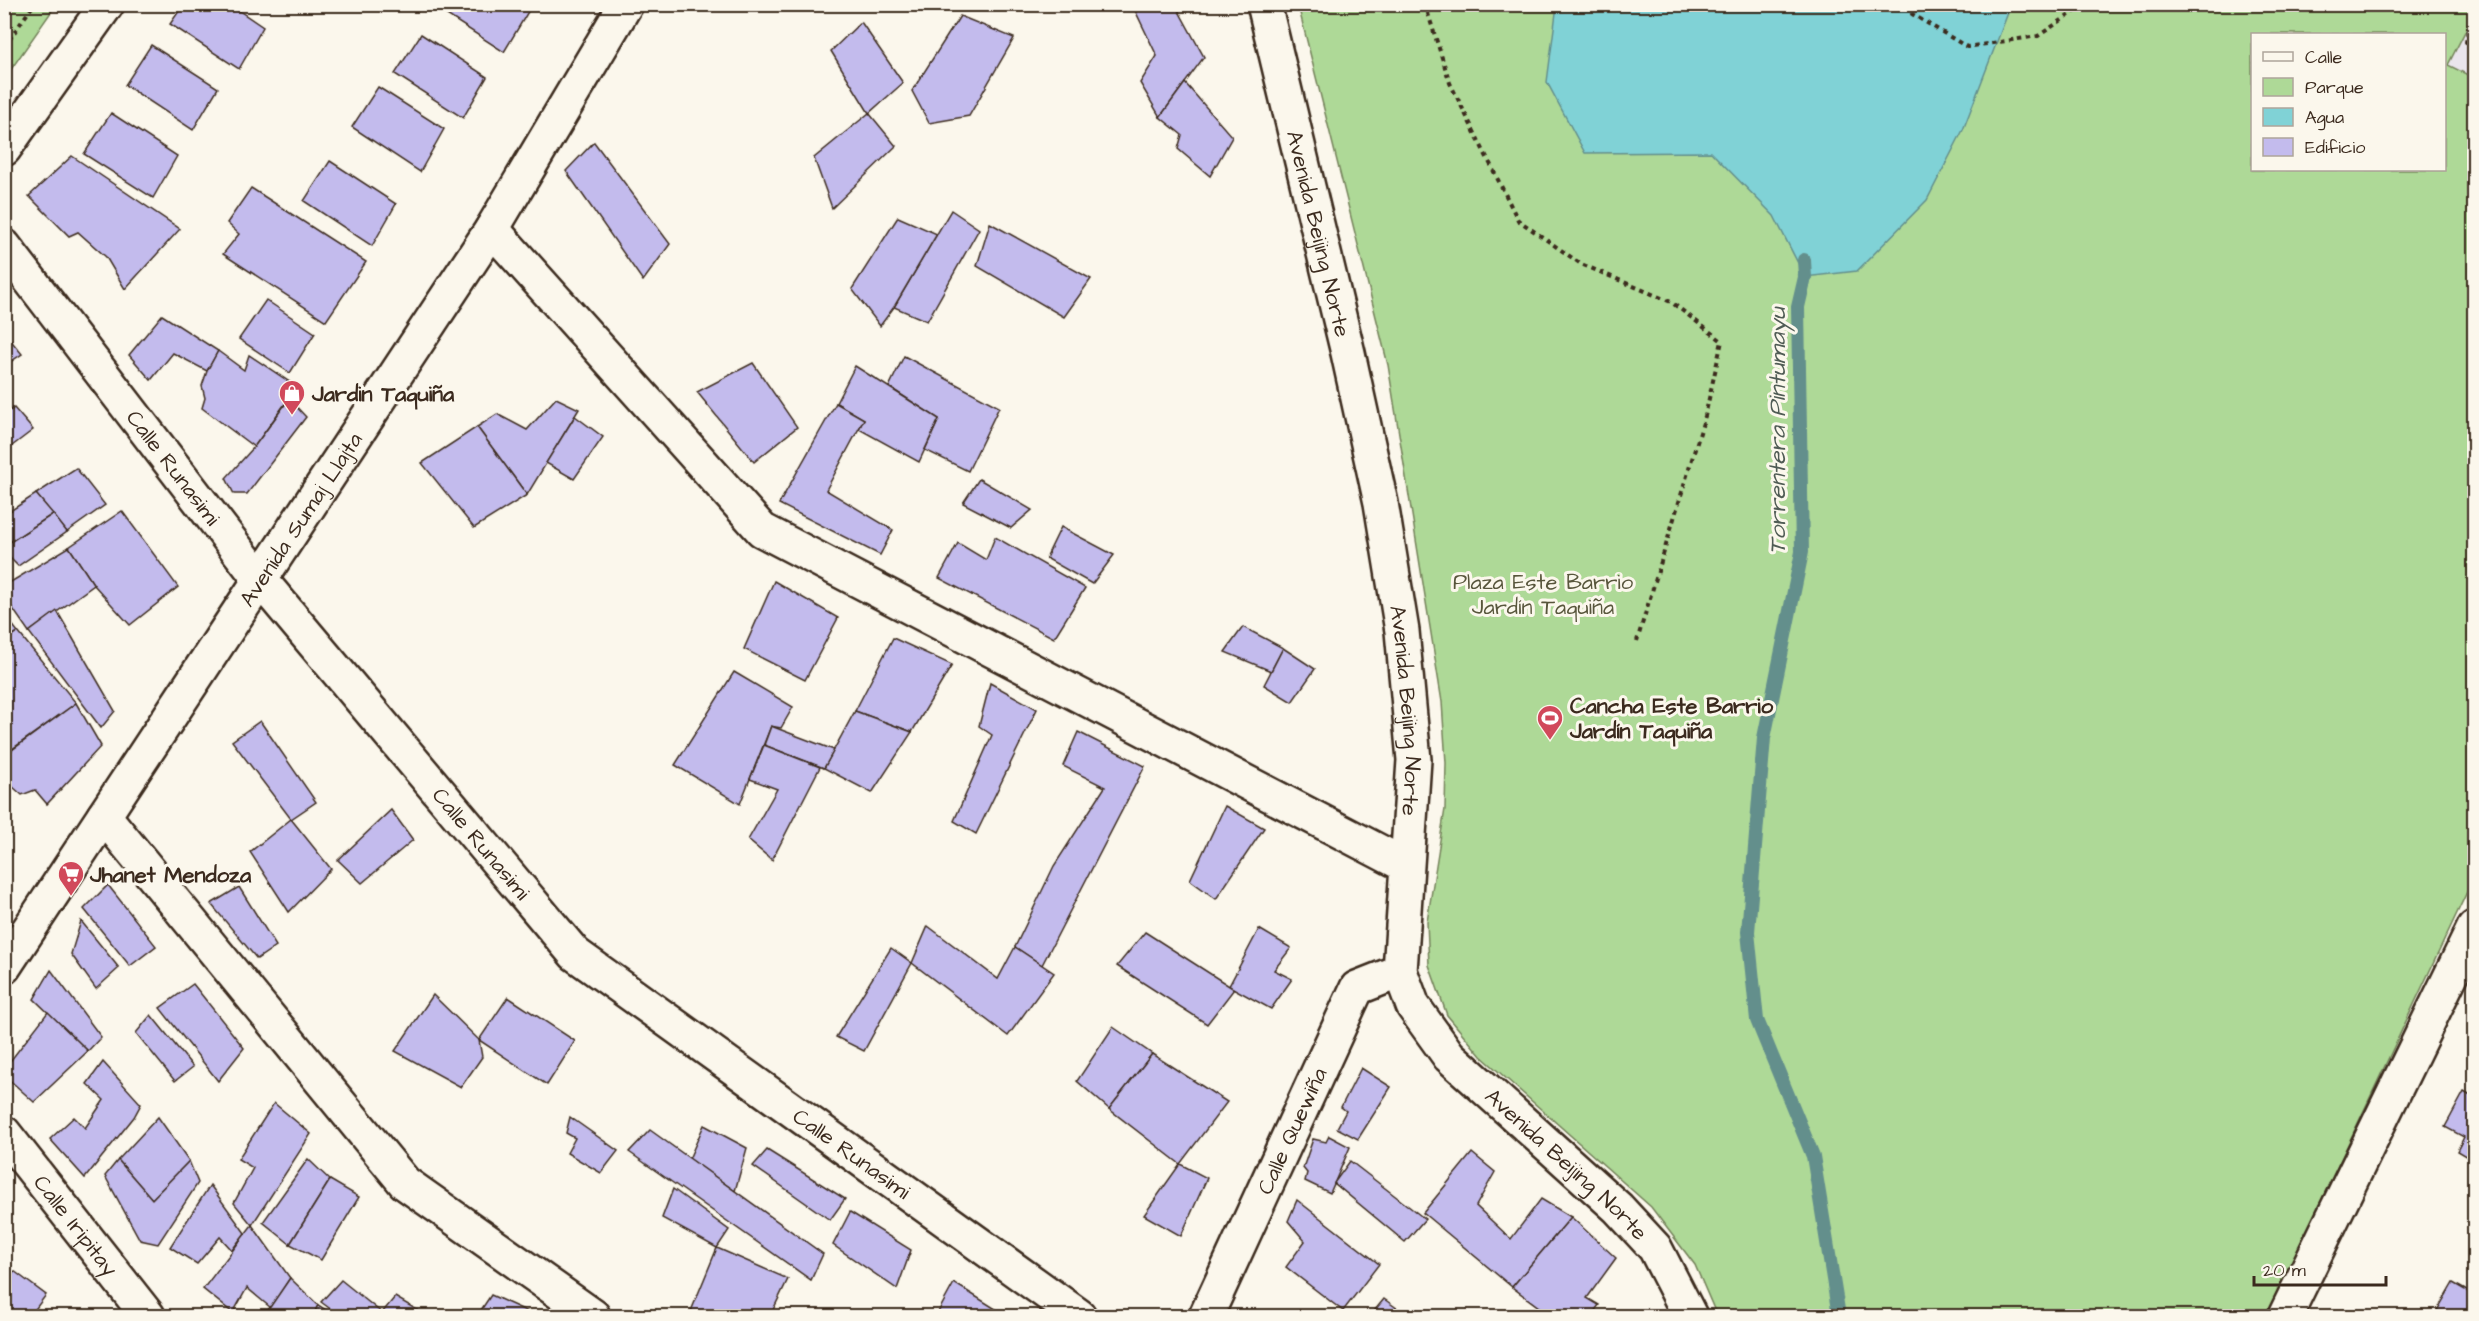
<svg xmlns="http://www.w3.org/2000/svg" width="2479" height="1321" font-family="'Architects Daughter',sans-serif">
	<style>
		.built { fill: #eae5ec }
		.green { fill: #aed997; stroke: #74825a; stroke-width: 1.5; fill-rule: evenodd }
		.water { fill: #80d2d6; stroke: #648f8c; stroke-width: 1.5 }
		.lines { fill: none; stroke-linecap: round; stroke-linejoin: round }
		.stream { stroke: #648f8c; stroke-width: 14 }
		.building { fill: #c3bbed; stroke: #3b2a1e; stroke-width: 1.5 }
		.street-casing { stroke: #3b2a1e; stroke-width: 38 }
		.secondary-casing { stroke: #3b2a1e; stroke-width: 38 }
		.path { stroke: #3b2a1e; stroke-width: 4; stroke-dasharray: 4.5 4.5; stroke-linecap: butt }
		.street { stroke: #fbf7ec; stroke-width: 33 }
		.secondary { stroke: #fbf7ec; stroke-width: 33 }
		.labels { text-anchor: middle; stroke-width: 6; stroke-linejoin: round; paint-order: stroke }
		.street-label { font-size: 22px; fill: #3b2a1e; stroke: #fbf7ec }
		.poi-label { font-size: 22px; font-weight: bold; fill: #3b2a1e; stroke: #fbf7ec; text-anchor: start }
		.park-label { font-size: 22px; fill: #58563c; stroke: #fbf7ec }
		.water-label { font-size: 24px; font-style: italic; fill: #505c55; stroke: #fbf7ec }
	</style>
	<rect width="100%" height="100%" fill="#fbf7ec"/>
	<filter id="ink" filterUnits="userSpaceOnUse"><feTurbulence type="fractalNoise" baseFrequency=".0167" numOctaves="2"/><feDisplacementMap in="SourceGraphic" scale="12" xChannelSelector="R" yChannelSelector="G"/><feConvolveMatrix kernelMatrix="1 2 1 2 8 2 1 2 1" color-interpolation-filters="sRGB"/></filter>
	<g filter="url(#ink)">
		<path class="built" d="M2474,14v64l-26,-12z"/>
		<g class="green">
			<path d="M5,4l51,1 -51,73 -1,-73z"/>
			<path d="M1298,5h1176v9l-26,51 26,13v799l-207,439h-550l-22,-51 -44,-58 -170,-151 -34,-41 -18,-50 -2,-43 18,-113 1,-46 -4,-61 -54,-337zM2252,34h192v136h-192z"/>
		</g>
		<path class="water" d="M1557,5v-1l454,1 -48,125 -36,70 -70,71 -52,6 -31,-61 -63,-64 -126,1 -38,-71z"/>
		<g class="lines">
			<path class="stream" d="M1804,260l1,17 -7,30 4,245 -38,186 -16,194 9,88 56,136 26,160"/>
		</g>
		<g class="building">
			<path d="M184,4h45l34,23 -24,42 -69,-45z"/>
			<path d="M438,4h82l9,6 -25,42 -68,-44z"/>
			<path d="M1132,4h43l29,53 -44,60 -20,-34 17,-27z"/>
			<path d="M960,16l54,22 -45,78 -40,7 -17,-32z"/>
			<path d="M861,22l42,61 -34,30 -38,-62z"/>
			<path d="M421,34l66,43 -24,41 -68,-44z"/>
			<path d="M151,45l67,43 -25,42 -68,-45z"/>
			<path d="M1185,83l47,54 -22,39 -32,-27 4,-14 -22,-18z"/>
			<path d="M378,87l66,42 -24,43 -68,-45z"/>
			<path d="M111,113l66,43 -24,42 -69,-44z"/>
			<path d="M869,113l27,33 -64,62 -18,-50z"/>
			<path d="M594,142l76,102 -27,37 -77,-110z"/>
			<path d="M72,156l108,73 -55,60 -19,-32 -28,-25 -9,4 -40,-40z"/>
			<path d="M330,161l66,43 -24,42 -68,-45z"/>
			<path d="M251,188l115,74 -40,59 -103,-67 16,-20 -12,-11z"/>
			<path d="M951,210l28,19 -52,92 -33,-14z"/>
			<path d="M898,217l39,17 -43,73 -14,19 -28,-37z"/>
			<path d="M990,223l101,56 -27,38 -87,-51z"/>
			<path d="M266,300l49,33 -25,40 -51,-34z"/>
			<path d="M162,315l56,36 -11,20 -34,-18 -22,27 -22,-25z"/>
			<path d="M4,332l18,22 -18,12z"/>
			<path d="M218,351l26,19 5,-15 48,32 -43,60 -52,-39 3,-10 -3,-12 5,-15z"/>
			<path d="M904,356l95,51 -31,64 -43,-21 14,-31 -50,-32z"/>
			<path d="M753,363l44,64 -43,35 -57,-70z"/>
			<path d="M855,366l84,53 -20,43 -60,-33 5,-10 -28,-16z"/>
			<path d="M556,398l23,11 -52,86 -50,-68 20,-13 30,16z"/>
			<path d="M289,399l17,18 -59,77h-13l-8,-16 28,-31z"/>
			<path d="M836,403l28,16 -38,71 67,40 -13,25 -101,-51z"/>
			<path d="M14,408l19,22 -29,22v-37z"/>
			<path d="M575,416l28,21 -29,42 -28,-16z"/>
			<path d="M477,427l50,68 -53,33 -52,-65z"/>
			<path d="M76,468l29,37 -38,27 -31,-38z"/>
			<path d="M979,479l53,31 -21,18 -48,-25z"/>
			<path d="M36,494l17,20 -49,32v-31z"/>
			<path d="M122,511l56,76 -48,38 -36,-40 -25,-38z"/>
			<path d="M53,514l14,18 -49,34 -14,-14v-6z"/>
			<path d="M1061,527l53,28 -22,29 -46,-26z"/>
			<path d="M995,537l90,51 -31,50 -115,-60 19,-35 28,17z"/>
			<path d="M69,547l25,38 -65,47 -25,-36v-10z"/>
			<path d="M774,581l64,37 -33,62 -61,-31z"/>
			<path d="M57,611l58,100 -14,17 -72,-96z"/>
			<path d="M4,614l14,18 -14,9z"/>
			<path d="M1243,627l40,21 -12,23 -46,-19z"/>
			<path d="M18,632l58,71 -64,46 -8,-9v-99z"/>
			<path d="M893,638l59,27 -40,67 -57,-21z"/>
			<path d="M1283,648l32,21 -23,33 -28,-17z"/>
			<path d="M734,672l59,35 -12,21 -10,-2 -31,78 -65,-39z"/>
			<path d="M990,683l47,26 -61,125 -22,-13 38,-86 -13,-9z"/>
			<path d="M76,703l25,43 -54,58 -12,-14 -13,5 -18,-16v-23z"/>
			<path d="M855,711l57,21 -40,61 -48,-25z"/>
			<path d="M260,721l56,81 -25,17 -59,-78z"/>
			<path d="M771,726l63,24 -10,18 -60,-23z"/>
			<path d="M1078,732l67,34 -103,199 -27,-18 39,-81 51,-79 -42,-21z"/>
			<path d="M764,745l56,22 -48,93 -24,-20 29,-51 -27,-10z"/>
			<path d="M1225,806l39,22 -48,71 -26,-19z"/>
			<path d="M391,810l22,30 -51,43 -24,-23z"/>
			<path d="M291,819l40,50 -42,43 -39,-60z"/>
			<path d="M108,885l48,61 -26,20 -46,-57z"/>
			<path d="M239,887l37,59 -19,13 -46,-55z"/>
			<path d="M81,921l38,47 -23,21 -25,-35z"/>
			<path d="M928,926l70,53 17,-32 39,26 -46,63 -96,-73z"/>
			<path d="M1259,929l32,19 -17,22 18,9 -21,30 -42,-23z"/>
			<path d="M1145,932l89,57 -27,35 -90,-58z"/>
			<path d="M891,948l21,15 -48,88 -28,-14z"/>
			<path d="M51,970l50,67 -13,14 -54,-52z"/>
			<path d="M193,984l51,64 -26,33 -58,-73z"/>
			<path d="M433,995l46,45 3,17 -21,30 -66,-36z"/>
			<path d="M508,997l67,44 -28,44 -68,-45z"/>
			<path d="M48,1012l40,39 -54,51 -30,-27v-6z"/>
			<path d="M151,1015l42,52 -18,14 -39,-48z"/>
			<path d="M1113,1027l39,27 -43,55 -32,-28z"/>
			<path d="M1152,1054l75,48 -47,62 -71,-55z"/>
			<path d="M103,1062l38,42 -7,13 -49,61 -35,-39 24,-22 11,11 19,-28 -17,-16z"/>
			<path d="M1361,1068l30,19 -33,52 -21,-11 9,-17 -5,-4z"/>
			<path d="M2464,1092l10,6v63l-17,-10 7,-14 -19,-10z"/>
			<path d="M274,1103l37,31 -59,91 -18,-22 19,-35 -15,-9z"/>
			<path d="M158,1117l31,44 -37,38 -34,-39z"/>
			<path d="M570,1117l48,34 -17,22 -34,-20 8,-15 -9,-5z"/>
			<path d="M704,1125l43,23 -12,43 -46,-32z"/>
			<path d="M650,1130l173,124 -12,26 -182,-128z"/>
			<path d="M1329,1136l21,11 -20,46 -25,-12 2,-8 -4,-5 10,-29 13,3z"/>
			<path d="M767,1150l78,49 -15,21 -77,-54z"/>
			<path d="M1472,1153l23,19 -19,34 35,33 30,-40 30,18 -59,70 -89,-74z"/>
			<path d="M308,1159l22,21 -40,64 -27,-22z"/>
			<path d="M118,1160l34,39 37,-38 9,22 -40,61 -18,-4 -35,-64z"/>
			<path d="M1350,1161l75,58 -20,23 -71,-59z"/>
			<path d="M1180,1164l27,14 -26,58 -37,-21z"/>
			<path d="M330,1180l29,17 -38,63 -31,-16z"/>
			<path d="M210,1185l35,48 -13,17 -12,-13 -23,27 -27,-17z"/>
			<path d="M673,1189l56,41 -12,18 -55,-30z"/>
			<path d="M1297,1200l82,64 -36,47 -57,-44 19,-26 -17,-20z"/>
			<path d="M850,1212l61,38 -14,39 -64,-44z"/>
			<path d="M1571,1217l45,41 -29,40 12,7 -8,11h-40l-39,-29z"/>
			<path d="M252,1225l38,53 -19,30 -24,-20 -14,25 -30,-24z"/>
			<path d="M717,1248l71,31 -18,37h-81z"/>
			<path d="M14,1271l32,24 -16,21h-26v-31z"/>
			<path d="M290,1278l28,27 -5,11h-49z"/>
			<path d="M341,1280l41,33 13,-16 29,17 -1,2h-83l-19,-14z"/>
			<path d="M954,1283l53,33h-71z"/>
			<path d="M2453,1283l21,12v21h-40z"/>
			<path d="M491,1295l46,21h-60z"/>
			<path d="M1384,1299l24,17h-38z"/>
			<path d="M318,1305l17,11h-22z"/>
		</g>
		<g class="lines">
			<g class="street-casing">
				<g id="street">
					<path d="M4,149l103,-145"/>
					<path d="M492,229l270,301 643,335"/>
					<path id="s1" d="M4,246l255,332 316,376 504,362"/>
					<path d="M104,816l301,367 188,133"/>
					<path id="s2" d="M4,967l488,-738 134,-225"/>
					<path id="s3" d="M4,1133l144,183"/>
					<path id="s4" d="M1206,1316l151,-328 43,-17"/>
				</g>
			</g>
			<g class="secondary-casing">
				<g id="secondary">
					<path id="s5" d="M1264,4l84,349 33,150 21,128 12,129 -14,211 13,35 36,50 169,152 37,40 35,68"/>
					<path d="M2285,1316l189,-388"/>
				</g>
			</g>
			<g class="path">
				<path d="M1425,4l25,79 68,137 63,44 90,38 51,39 -17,75 -68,225"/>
				<path d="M1909,4l3,10 55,33 71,-11 48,-32"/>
				<path d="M2473,4l-7,38 8,4"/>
				<path d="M4,47l30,-43"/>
			</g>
			<use href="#street" class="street"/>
			<use href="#secondary" class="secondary"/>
		</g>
	</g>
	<defs>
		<g id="shop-pin" transform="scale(1.35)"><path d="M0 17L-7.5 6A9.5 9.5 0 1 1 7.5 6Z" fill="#d1495b" stroke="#fbf7ec"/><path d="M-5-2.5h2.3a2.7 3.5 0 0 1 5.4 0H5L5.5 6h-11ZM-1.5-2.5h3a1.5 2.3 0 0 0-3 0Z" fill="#fff"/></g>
		<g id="stadium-pin" transform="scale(1.35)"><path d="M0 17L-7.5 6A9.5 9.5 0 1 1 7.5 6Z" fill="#d1495b" stroke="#fbf7ec"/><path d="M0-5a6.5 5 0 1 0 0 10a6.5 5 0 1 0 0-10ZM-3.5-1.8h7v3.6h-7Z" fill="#fff"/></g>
		<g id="supermarket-pin" transform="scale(1.35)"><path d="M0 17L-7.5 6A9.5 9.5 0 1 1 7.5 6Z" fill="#d1495b" stroke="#fbf7ec"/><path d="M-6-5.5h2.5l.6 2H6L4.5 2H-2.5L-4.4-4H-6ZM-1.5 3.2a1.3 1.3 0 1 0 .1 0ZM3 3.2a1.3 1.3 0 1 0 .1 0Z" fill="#fff"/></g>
	</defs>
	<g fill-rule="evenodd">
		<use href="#shop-pin" x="292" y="393"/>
		<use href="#stadium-pin" x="1550" y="718"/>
		<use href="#supermarket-pin" x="71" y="874"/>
	</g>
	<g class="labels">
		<g class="street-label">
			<text dy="8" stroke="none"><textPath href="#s5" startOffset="236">Avenida Beijing Norte</textPath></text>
			<text dy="8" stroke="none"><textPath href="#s1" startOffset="279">Calle Runasimi</textPath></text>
			<text dy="8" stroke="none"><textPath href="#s2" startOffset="537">Avenida Sumaj Llajta</textPath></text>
			<text dy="8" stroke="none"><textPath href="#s5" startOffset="722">Avenida Beijing Norte</textPath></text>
			<text dy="8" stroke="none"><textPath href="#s1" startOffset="765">Calle Runasimi</textPath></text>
			<text dy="8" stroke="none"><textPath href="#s4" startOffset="204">Calle Quewiña</textPath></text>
			<text dy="8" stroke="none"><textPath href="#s1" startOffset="1251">Calle Runasimi</textPath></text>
			<text dy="8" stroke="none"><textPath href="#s5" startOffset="1242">Avenida Beijing Norte</textPath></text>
			<text dy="8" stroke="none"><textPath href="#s3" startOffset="117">Calle Iripitay</textPath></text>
		</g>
		<g class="poi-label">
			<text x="312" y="401">Jardin Taquiña</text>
			<text x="1570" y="713">Cancha Este Barrio<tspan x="1570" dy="25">Jardín Taquiña</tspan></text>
			<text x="90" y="882">Jhanet Mendoza</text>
		</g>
		<g class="park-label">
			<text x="1543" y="589">Plaza Este Barrio<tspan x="1543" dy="25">Jardín Taquiña</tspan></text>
		</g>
		<g class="water-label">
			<text transform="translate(1777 431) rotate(-90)" y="8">Torrentera Pintumayu</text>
		</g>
	</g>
	<rect width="2479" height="1321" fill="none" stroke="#fbf7ec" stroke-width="24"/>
	<rect x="12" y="12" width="2455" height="1297" fill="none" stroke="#3b2a1e" stroke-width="2" filter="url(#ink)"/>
	<rect x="2251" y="33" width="195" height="138" fill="#fbf7ec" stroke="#aea59a" stroke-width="1.5"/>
	<rect x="2263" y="52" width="30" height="9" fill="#fbf7ec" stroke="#aea59a" stroke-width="1.5"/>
	<text x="2305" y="63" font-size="18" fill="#3b2a1e">Calle</text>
	<rect x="2263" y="78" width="30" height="18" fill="#aed997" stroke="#aea59a" stroke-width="1.5"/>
	<text x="2305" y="93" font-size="18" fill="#3b2a1e">Parque</text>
	<rect x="2263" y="108" width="30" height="18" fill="#80d2d6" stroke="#aea59a" stroke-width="1.5"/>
	<text x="2305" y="123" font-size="18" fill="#3b2a1e">Agua</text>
	<rect x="2263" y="138" width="30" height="18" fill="#c3bbed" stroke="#aea59a" stroke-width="1.5"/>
	<text x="2305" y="153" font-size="18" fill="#3b2a1e">Edificio</text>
	<path d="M2254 1276v9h132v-9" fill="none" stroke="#3b2a1e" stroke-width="3"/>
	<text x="2263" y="1276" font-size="18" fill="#3b2a1e" stroke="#fbf7ec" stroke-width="4.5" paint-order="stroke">20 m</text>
</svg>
